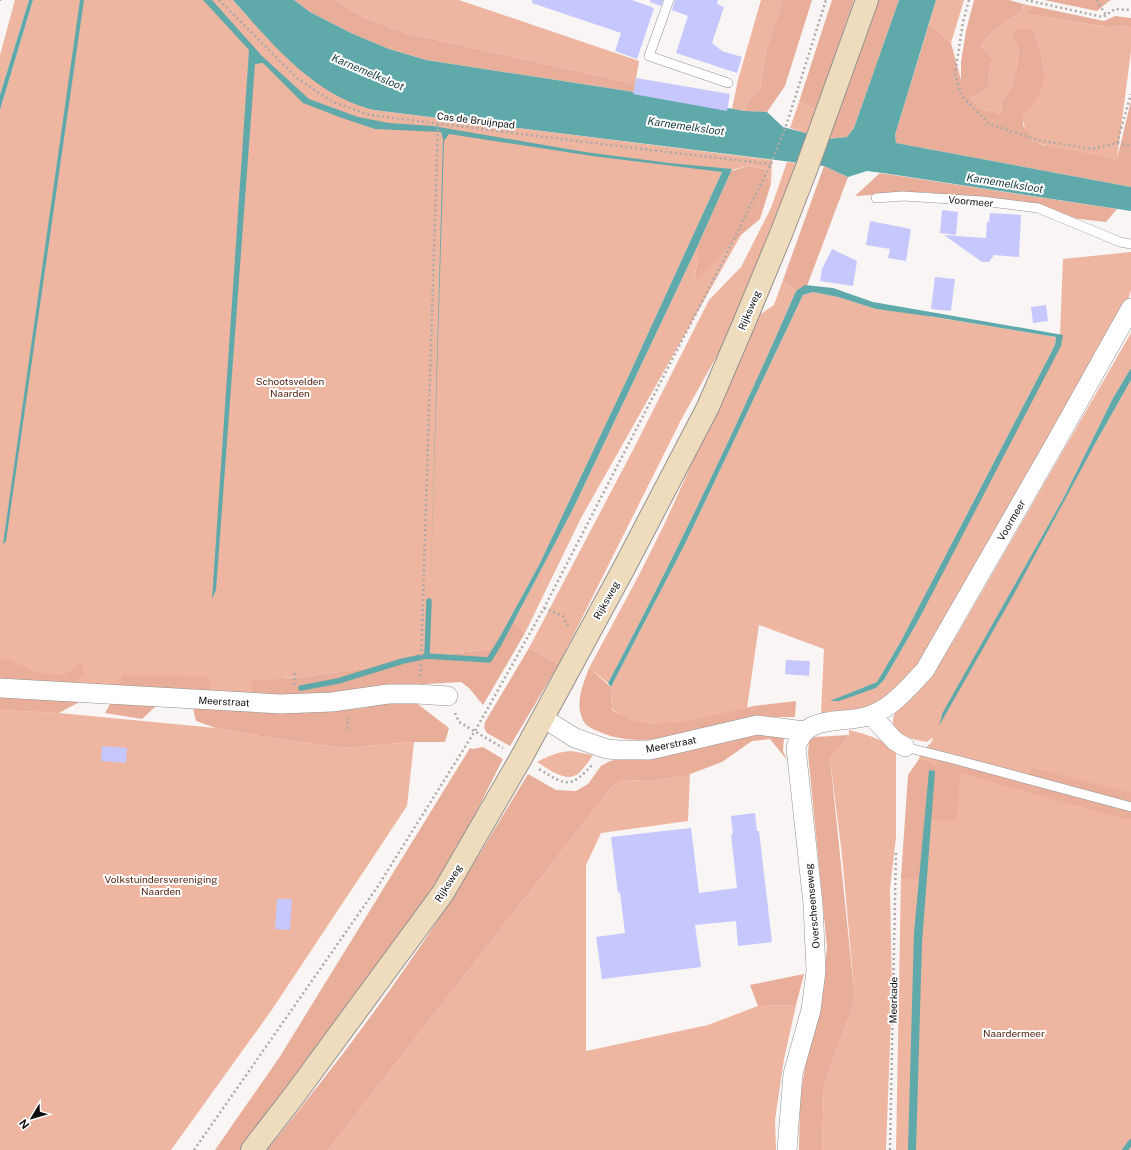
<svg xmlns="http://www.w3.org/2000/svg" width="1131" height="1150" font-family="'Public Sans',sans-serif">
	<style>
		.green { fill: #eeb5a0 }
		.forest { fill: #e8ae99 }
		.water { fill: #5fa9aa }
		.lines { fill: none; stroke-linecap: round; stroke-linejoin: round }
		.stream { stroke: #5fa9aa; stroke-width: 5.5 }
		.building { fill: #c6c7fd }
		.service-casing { stroke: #949190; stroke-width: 10 }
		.minor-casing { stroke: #949190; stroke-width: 20 }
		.secondary-casing { stroke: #949190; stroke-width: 24 }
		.path { stroke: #aca9a8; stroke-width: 2.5; stroke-dasharray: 2 3; stroke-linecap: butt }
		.service { stroke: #fff; stroke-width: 9 }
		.minor { stroke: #fff; stroke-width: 19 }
		.secondary { stroke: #eedcbd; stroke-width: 22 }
		.labels { text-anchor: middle; stroke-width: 4; stroke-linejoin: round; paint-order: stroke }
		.street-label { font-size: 10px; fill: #0f0e0e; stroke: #fff }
		.park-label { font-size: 10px; fill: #521e09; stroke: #fff }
		.water-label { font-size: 11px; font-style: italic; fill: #1a3f3f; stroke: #fff }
	</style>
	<rect width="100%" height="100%" fill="#f9f5f4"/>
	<g class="green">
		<path d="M15,0h14l-29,95v-40z"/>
		<path d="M33,0h200l17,19 124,91 398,50 -1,24 -7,-15 -15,-3 -27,6 -93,203 -90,190 -42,77h6l-4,6 -68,8 -56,11 -72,10 -18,1 1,20 -286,-11v-577z"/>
		<path d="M335,0h124l180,61 -4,23 -230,-51 -42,-16z"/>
		<path d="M761,0h22l-17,50 -6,40 -10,7 -5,14 -13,-2 6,-29z"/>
		<path d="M936,0h28l-13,43 -22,-19z"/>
		<path d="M1023,4l10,2 -5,8 78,13 25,-1v25l-14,108c-15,-3 -77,-12 -85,-19 -6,-6 -9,-16 -9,-23l22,-43 -3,-17 -9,-28 -22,5 8,17 -3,19 -6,20 -8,11 -1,13 -21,-6 -10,-10 14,-7 6,-7 -1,-13 4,-12 -12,-13c10,-16 25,-25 41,-34z"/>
		<path d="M799,102l17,8 -8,24 -18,-6z"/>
		<path d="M787,162l11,1 -75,182 -42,75 -122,244 -30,-16 105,-200 75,-148 32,-33 30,-59z"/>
		<path d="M741,235l-160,283 -56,115 -11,-12 59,-112 125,-264v11l-4,26z"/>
		<path d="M1131,252v38l-4,14 -202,358c-15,13 -38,38 -55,44 -15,6 -33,7 -49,8l3,-65 -65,-24 -12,83c-34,8 -82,23 -116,12 -6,-2 -13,-7 -19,-11l-1,-22 74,-143 118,-249 10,-3 25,5 38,12 34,4 146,24 -1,8 -154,296 -24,41 -46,19 45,-13 8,-8 34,-59 144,-286h-2l3,-76z"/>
		<path d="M783,280l13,11c-58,133 -120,264 -188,392l-19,-15 50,-93 25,-50 95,-210 15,-10z"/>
		<path d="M1131,333v35l-18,30 -50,101 -120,213 188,-332v770h-235l5,-272 16,-115 5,-12 8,-7 3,-5 -1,-1 -5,4c-72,-11 -11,-50 10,-77 7,-9 14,-20 20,-30z"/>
		<path d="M0,710l59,3 157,15 55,10 72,10 71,-6 -7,64 -136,205 -100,139h-171z"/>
		<path d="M849,730c19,5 32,8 47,21v86l-6,52 2,102 -6,159h-64l2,-64 31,-87 -13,-144 -12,-96 19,-24z"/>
		<path d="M571,751l22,4c-4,6 -9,13 -14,18 -13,11 -30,-4 -42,-11 11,-6 21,-10 34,-11z"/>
		<path d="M690,774l-2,47 -87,12 -15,32v186l122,-26 50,-19 38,-1 -12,54 -9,61 1,30h-448l283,-362 11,-8 28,1 35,-5z"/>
	</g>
	<g class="forest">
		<path d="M294,0h41l28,17 42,16 230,51 -1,8 -208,-32 -37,-11 -38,-16 -41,-21z"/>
		<path d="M783,0h29l-27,86 -18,26 -22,-1 5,-14 10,-7 6,-40z"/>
		<path d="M832,0h22l-38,110 -17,-8z"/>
		<path d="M878,0h21l-45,128 -7,9 -19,2z"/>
		<path d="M974,0h35l14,4 -1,8c-16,9 -31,18 -41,34l12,13 -4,12 1,13 -6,7 -14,7 10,10 21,6 1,-13 8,-11 6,-20 3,-19 -8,-17 5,-5h17l9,28 3,17 -5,19 -17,24v8l9,15 11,5 74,14 14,-58v86l-235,-44 -1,-8 34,-111 22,19 10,37v-18l5,-31z"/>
		<path d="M1044,0h68l-3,1 -12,10z"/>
		<path d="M1033,6l71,15 11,-5 16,2v8l-24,1 -80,-13z"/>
		<path d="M749,166l15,3 7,15 -11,35 -19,16 -47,48 4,-27v-11l33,-74z"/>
		<path d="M824,166l24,11 -41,109 -11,5 -13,-11z"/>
		<path d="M880,173l237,36 -11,13 -44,-5 -74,-19 -65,-6 -68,4z"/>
		<path d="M514,621l11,12 -42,72 -14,-17 -8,-6 -34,2 -113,13h-63l1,-16 51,-4 72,-10 56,-11 68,-8z"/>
		<path d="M529,648l30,16 -49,82 -23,-13 -3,-5 1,-6z"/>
		<path d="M3,658l36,15 25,2 17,-12 3,10 -11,14h-73v-28z"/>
		<path d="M589,668l22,19 1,23 19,10 23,4 35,-3 65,-15 42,-5 -1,16c-17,0 -33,0 -49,3 -46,9 -101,32 -146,12 -8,-3 -15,-6 -18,-14 -7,-16 2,-36 7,-50z"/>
		<path d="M123,675l86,2 1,16 -53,12 -15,14 -37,-6 13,-23z"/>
		<path d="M0,696l83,4 -24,13 -59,-3z"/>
		<path d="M391,702h24l34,26 -4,14h-31l-71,6 -72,-10 -55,-10 -20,-7 -4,-16 141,6 30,-3z"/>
		<path d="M759,733l25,3 -1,15 4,9 -17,-21 -18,2 -30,21 -37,14 -35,5 -28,-1 -11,8 -283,362h-61c49,-61 97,-122 141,-186 43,-61 81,-126 120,-190l28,16 20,1 12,-7 13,-18 9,-5z"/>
		<path d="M849,735l-19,24 25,240 -31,87 -2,64h-23l1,-52 6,-37 15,-60 6,-54 -19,-194 1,-12 6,-4z"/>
		<path d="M483,747l20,12 -43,85 -30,52 -70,91 -120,163h-25l64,-92 191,-310 3,1z"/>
		<path d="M919,759l13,4 9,5 -6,-8 88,22 10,-14 98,25v26l-10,-1 -161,-45 -3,47h-26l4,-49 -6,-1 -9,106 -3,3 -16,-1 7,-103z"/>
		<path d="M804,974l-8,31 -38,1 -8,-21z"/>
	</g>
	<g class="water">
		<path d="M29,0h4l-33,110v-15z"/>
		<path d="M80,0h4l-78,541 -3,3z"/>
		<path d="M203,0h9l50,56 47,43 49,18 31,6 44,3 152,26 84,11 63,6 -34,76 -125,264 -70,133h-6l42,-77 90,-190 93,-203 -130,-16 -143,-22 -5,7 -13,435 12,-437 -2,-7 -66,-3 -33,-11 -39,-15 -40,-40 -8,1 -39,526 -4,9 37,-549z"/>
		<path d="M233,0h61l16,12 41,21 38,16 37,11 208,32 111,19 22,1 16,15 45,12 19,-2 7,-9 45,-128h37l-41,135 1,8 235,44v24l-248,-38 -16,-2 -19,6 -24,-11 -450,-56c-59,-14 -102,-66 -141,-110z"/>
		<path d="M805,285l28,3 40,14 190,33 -2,11 -143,275 -34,59 -8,8 -37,13h-9l47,-19 24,-41 154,-296 1,-8 -121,-20 -59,-8 -38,-12 -25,-5 -10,3 -118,249 -74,143 -3,-4c68,-128 130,-259 188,-392z"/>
		<path d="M1131,368v12l-35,62 -82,152 -75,132 4,-14 120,-213 50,-101z"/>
		<path d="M929,770l6,1 -13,172 -6,207h-8l6,-217z"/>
	</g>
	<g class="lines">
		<g class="stream">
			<path d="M427,656l2,-55"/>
			<path d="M301,688l37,-7 65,-20 24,-5 62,4 11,-18"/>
			<path d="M1125,1150l6,-8"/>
		</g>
	</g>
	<g class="building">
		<path d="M532,0h100l22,8 -17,51 -22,-8 6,-18 -89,-30z"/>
		<path d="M650,0h13l-2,6 -11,-4z"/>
		<path d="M675,0h43l-1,4 7,3 -12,36 10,8 20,6 -5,16 -61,-20 12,-37 -16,-6z"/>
		<path d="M636,78l94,16 -3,17 -94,-17z"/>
		<path d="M942,210l16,2 -2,23 -16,-2z"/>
		<path d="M990,213l31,2 -2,42 -25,-2 -5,7h-7l-38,-27 42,3 1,-16h2z"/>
		<path d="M870,221l41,8 -5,32 -18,-3 2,-9 -24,-4z"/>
		<path d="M832,249l25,12 -4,25 -33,-5 2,-12z"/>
		<path d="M935,277l20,2 -4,32 -20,-2z"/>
		<path d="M1046,305l2,16 -15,2 -2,-16z"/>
		<path d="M786,660l24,1 -1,15 -24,-2z"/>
		<path d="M102,746l25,2 -1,15 -25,-2z"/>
		<path d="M755,813l2,18h2l13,111 -34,4 -2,-25 -41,4 6,42 -99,12 -6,-42 29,-4 -5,-41 -2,1 -7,-56 80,-9 8,65 38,-5 -6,-54h2l-2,-18z"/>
		<path d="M277,899h15l-2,31 -15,-1z"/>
	</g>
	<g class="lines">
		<g class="service-casing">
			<g id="service">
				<path d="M669,0l-20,56 79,27"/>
				<path d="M876,198l27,-2 79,5 56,7 82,34 11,2"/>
				<path d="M905,747l48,12 178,48"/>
			</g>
		</g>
		<g class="minor-casing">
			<g id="minor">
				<path d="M0,688l281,16 51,-2 56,-8h29l31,2"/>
				<path d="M871,715l24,26 10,6"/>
				<path d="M543,718l32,20 32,11 12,1h31l107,-25 47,6"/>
				<path d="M787,1150l6,-76 18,-64 5,-39 -3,-67 -17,-156c9,-36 49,-23 75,-33 22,-8 38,-28 54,-45l127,-221 79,-141"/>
			</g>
		</g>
		<g class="secondary-casing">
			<path id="secondary" d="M252,1150l44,-57 147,-200 78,-135 103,-190 84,-161 36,-84 37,-89 26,-67 60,-167"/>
		</g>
		<g class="path">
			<path d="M219,0l79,79 35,23 37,13 255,32 146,17"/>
			<path d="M969,0l-6,22 -8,52 6,21 28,29 53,17 51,8 24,-6 14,3"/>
			<path d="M1026,0l77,17 12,-8 16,1"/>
			<path d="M1096,0l10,15"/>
			<path d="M0,1v-1"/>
			<path d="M1117,143l14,-49"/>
			<path d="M544,608l19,8 6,12"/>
			<path d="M420,676l1,-11 17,-542"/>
			<path d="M294,685l1,-13"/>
			<path d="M455,713l4,9 44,26"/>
			<path d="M347,729l1,-11"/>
			<path d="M539,769c28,17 31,20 54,-5"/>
			<path d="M194,1150l184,-264 97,-155 69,-123 179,-347 48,-97 16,-41 39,-123"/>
			<path d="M890,1150l6,-300"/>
		</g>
		<use href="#service" class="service"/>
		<use href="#minor" class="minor"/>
		<use href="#secondary" class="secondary"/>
	</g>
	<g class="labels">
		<g class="street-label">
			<text transform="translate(476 120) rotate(7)" y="4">Cas de Bruijnpad</text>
			<text transform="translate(971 201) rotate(5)" y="4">Voormeer</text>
			<text transform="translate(749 310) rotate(-67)" y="4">Rijksweg</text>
			<text transform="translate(1011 520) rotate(-60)" y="4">Voormeer</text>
			<text transform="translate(606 600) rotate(-61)" y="4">Rijksweg</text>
			<text transform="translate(224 701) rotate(3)" y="4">Meerstraat</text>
			<text transform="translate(671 744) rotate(-11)" y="4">Meerstraat</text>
			<text transform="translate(448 883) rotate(-58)" y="4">Rijksweg</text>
			<text transform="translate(812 906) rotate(-95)" y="4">Overscheenseweg</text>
			<text transform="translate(893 1000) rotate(-89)" y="4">Meerkade</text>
		</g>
		<g class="park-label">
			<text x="290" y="385">Schootsvelden<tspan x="290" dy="12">Naarden</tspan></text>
			<text x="161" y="883">Volkstuindersvereniging<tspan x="161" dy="12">Naarden</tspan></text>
			<text x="1014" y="1037">Naardermeer</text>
		</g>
		<g class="water-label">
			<text transform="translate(368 72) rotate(23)" y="4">Karnemelksloot</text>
			<text transform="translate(686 126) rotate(8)" y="4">Karnemelksloot</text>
			<text transform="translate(1005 183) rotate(9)" y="4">Karnemelksloot</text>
		</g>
	</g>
	<g transform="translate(32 1118) rotate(232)" stroke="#ffffff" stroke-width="3" paint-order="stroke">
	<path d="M0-3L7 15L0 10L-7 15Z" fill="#0f0e0e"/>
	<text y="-6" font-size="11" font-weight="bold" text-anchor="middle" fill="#0f0e0e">N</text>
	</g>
</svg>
